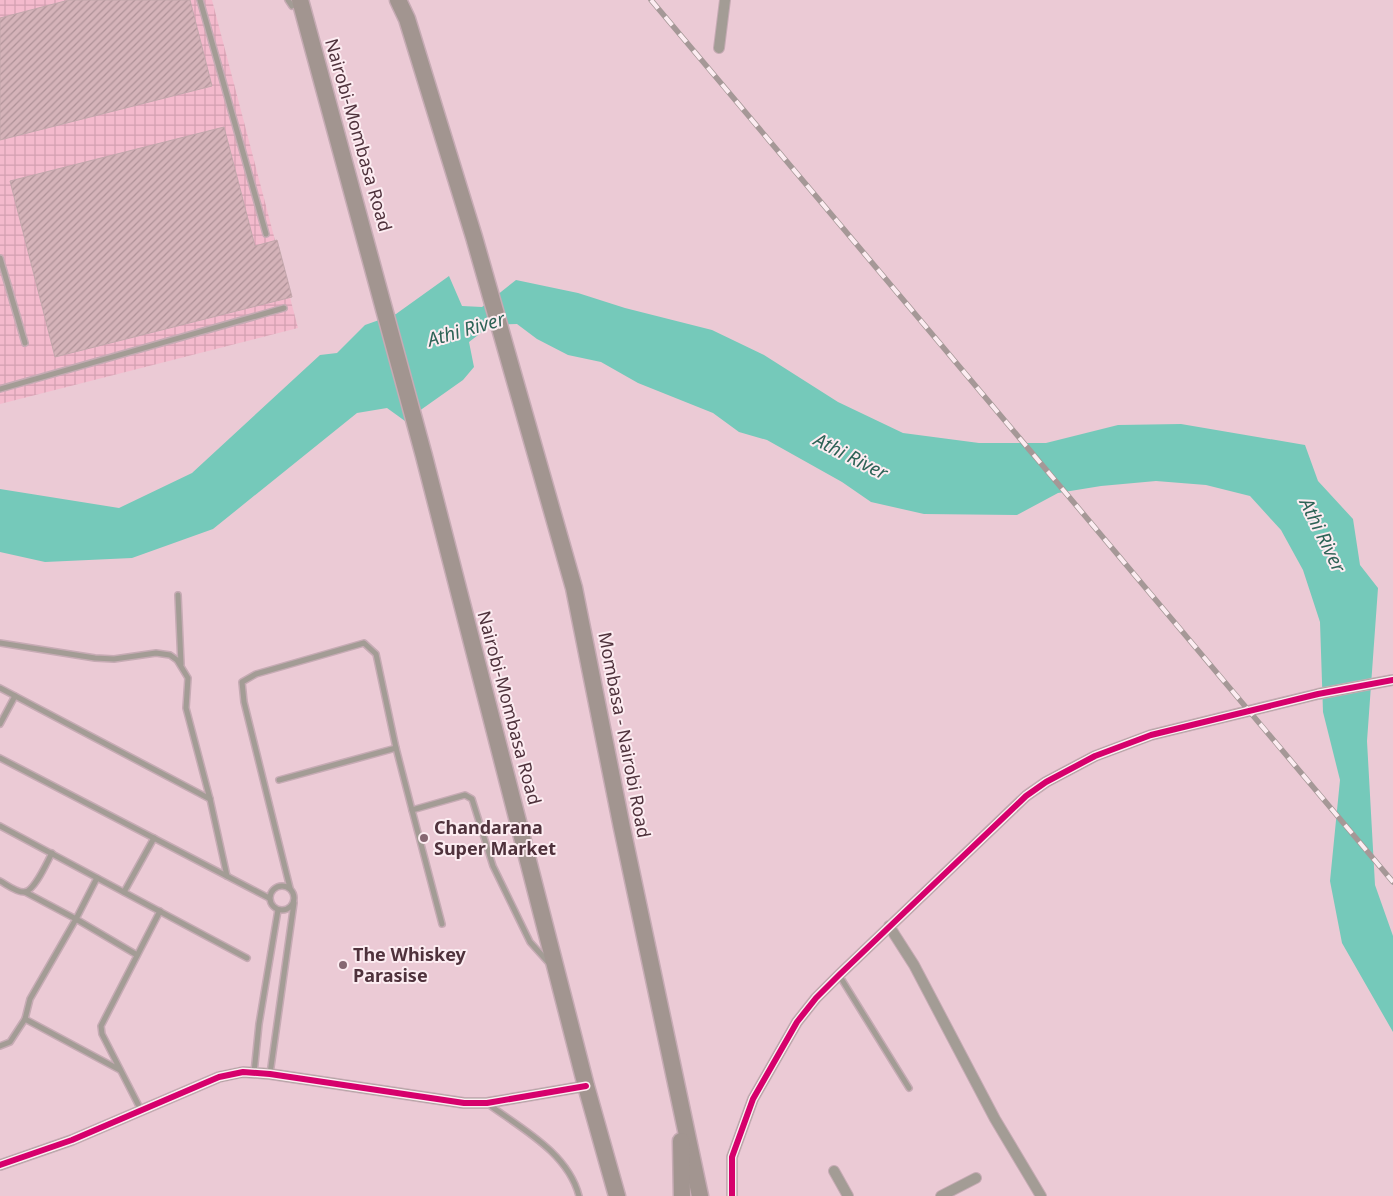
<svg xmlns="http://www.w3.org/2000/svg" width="1393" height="1196" font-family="'Noto Sans',sans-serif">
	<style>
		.industrial { fill: url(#industrial-grid) }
		.water { fill: #75c9ba }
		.building { fill: url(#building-hatch); stroke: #c3a7ac }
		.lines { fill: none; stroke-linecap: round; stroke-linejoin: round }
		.service-casing { stroke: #c6abb4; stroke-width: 8 }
		.minor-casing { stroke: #c6abb4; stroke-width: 12 }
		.trunk-casing { stroke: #c6abb4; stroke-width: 19 }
		.service { stroke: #a39c95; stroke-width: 5 }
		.minor { stroke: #a39c95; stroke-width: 10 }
		.trunk { stroke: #a29590; stroke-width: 16 }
		.rail-casing { stroke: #a59897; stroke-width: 5.5 }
		.rail { stroke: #fcecf1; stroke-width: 4; stroke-dasharray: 11; stroke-linecap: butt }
		.cycleway-casing { stroke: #fcecf1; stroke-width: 9 }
		.cycleway { stroke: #d6006c; stroke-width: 6 }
		.poi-dot { fill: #866772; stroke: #fcecf1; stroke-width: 2 }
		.labels { text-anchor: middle; stroke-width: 4; stroke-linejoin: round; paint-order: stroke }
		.street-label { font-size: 18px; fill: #4f323c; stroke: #fcecf1 }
		.poi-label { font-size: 18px; font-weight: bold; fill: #4f323c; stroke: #fcecf1; text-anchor: start }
		.water-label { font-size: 19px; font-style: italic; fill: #2e6357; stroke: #fcecf1 }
	</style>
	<defs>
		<pattern id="industrial-grid" width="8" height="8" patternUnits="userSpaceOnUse" patternTransform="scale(1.25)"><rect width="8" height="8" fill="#f4bacd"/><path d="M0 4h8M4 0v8" fill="none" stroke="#d3a0b1"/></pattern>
		<pattern id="building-hatch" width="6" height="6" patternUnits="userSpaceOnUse" patternTransform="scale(1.25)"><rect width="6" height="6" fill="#d5b3b9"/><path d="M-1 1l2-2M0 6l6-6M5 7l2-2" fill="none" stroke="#af9298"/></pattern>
	</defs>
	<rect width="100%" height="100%" fill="#ebcad5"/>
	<path class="industrial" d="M0,0h212l86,328 -298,76z"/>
	<path class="water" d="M449,276l13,30 20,1 34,-27 62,13 47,15 87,22 52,25 74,47 65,31 76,10h67l72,-18 63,-1 124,21 13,36 35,38 7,46 18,23 -11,153 8,144 18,51v96l-51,-89 -12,-62 10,-101 -17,-68 -3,-90 -17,-52 -22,-40 -31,-34 -44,-11 -50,-4 -55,5 -43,7 -41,22 -93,-1 -53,-12 -29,-20 -75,-42 -28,-8 -26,-19 -75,-30 -37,-21 -33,-7 -31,-16 -20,-15 -26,1 -22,17 5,25 -11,13 -58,41 -18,-13 -30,5 -144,116 -81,29 -87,4 -45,-10v-63l119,19 73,-35 128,-118 17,-2 28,-28 31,-11z"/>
	<g class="building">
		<path d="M69,0h121l22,86 -212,54v-122z"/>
		<path d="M224,127l31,119 22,-6 15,57 -237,60 -45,-176z"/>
	</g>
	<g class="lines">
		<g class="service-casing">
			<g id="service">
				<path d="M200,0l66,234"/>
				<path d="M288,0l4,6"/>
				<path d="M0,258l25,85"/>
				<path d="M0,389l284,-81"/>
				<path d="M178,595l3,69"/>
				<path d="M0,643l95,15 19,1 42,-6 14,2 7,5 11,18 -2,30 24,91 17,77"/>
				<path d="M0,688l210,111"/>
				<path d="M0,724l15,-28"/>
				<path d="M0,758l269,140"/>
				<path d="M279,780l117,-32"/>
				<path d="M0,826l247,132"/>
				<path d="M97,878l-21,41 61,36"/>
				<path d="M0,881c6,3 17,12 25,11 10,-2 22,-30 27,-39"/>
				<circle cx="282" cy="898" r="12"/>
				<path d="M290,888l-46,-186 -2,-20 14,-8 108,-31 12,11 20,94 16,62"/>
				<path d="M25,892l51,27 -46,80 -5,20"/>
				<path d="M124,892l30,-54"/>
				<path d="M442,924l-30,-114 53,-15 7,4 21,67 37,76 18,20"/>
				<path d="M839,975l70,113"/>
				<path d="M0,1046l10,-4 15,-23 95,51"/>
				<path d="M254,1073l5,-49 19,-114"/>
				<path d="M270,1074l24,-171"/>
				<path d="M488,1104c34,25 80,49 91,92"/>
				<path d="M141,1110l-39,-76 -1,-8 59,-115"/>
			</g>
		</g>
		<g class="minor-casing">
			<g id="minor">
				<path d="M719,48l6,-48"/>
				<path d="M889,926l25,39 81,154 46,77"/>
				<path d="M0,1165l72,-25 147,-63 24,-5 27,2 194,29h23l99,-17"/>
				<path d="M834,1171l14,25"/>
				<path d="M732,1196v-39l21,-58 44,-77 19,-24 23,-23 187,-179 20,-14 49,-26 56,-21 167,-41 75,-14"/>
				<path d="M941,1196l35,-18"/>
			</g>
		</g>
		<g class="trunk-casing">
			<g id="trunk">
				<path d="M300,0l124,456 162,630 31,110"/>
				<path d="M398,0l9,19 67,218 100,351 48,240 78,368"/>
				<path d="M681,1141l1,55"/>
			</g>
		</g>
		<use href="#service" class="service"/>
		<use href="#minor" class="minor"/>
		<use href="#trunk" class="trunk"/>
		<g class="rail-casing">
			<path id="rail" d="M651,0l742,882"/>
		</g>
		<use href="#rail" class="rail"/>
		<g class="cycleway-casing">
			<g id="cycleway">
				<path d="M0,1165l72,-25 147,-63 24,-5 27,2 194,29h23l99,-17"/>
				<path d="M732,1196v-39l21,-58 44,-77 19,-24 23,-23 187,-179 20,-14 49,-26 56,-21 167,-41 75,-14"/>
			</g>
		</g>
		<use href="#cycleway" class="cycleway"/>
	</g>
	<g class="poi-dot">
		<circle cx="424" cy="838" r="5"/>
		<circle cx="343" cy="965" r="5"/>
	</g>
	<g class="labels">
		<g class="street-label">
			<text transform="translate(358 135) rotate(74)" y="6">Nairobi-Mombasa Road</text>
			<text transform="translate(509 708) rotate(75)" y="6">Nairobi-Mombasa Road</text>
			<text transform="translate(624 735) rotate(79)" y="6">Mombasa - Nairobi Road</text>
		</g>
		<g class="poi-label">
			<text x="434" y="834">Chandarana<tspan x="434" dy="21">Super Market</tspan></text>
			<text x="353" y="961">The Whiskey<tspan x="353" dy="21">Parasise</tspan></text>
		</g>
		<g class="water-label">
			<text transform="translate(466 329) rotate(-16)" y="7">Athi River</text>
			<text transform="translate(851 456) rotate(27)" y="7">Athi River</text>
			<text transform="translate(1323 535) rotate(64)" y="7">Athi River</text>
		</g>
	</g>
</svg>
